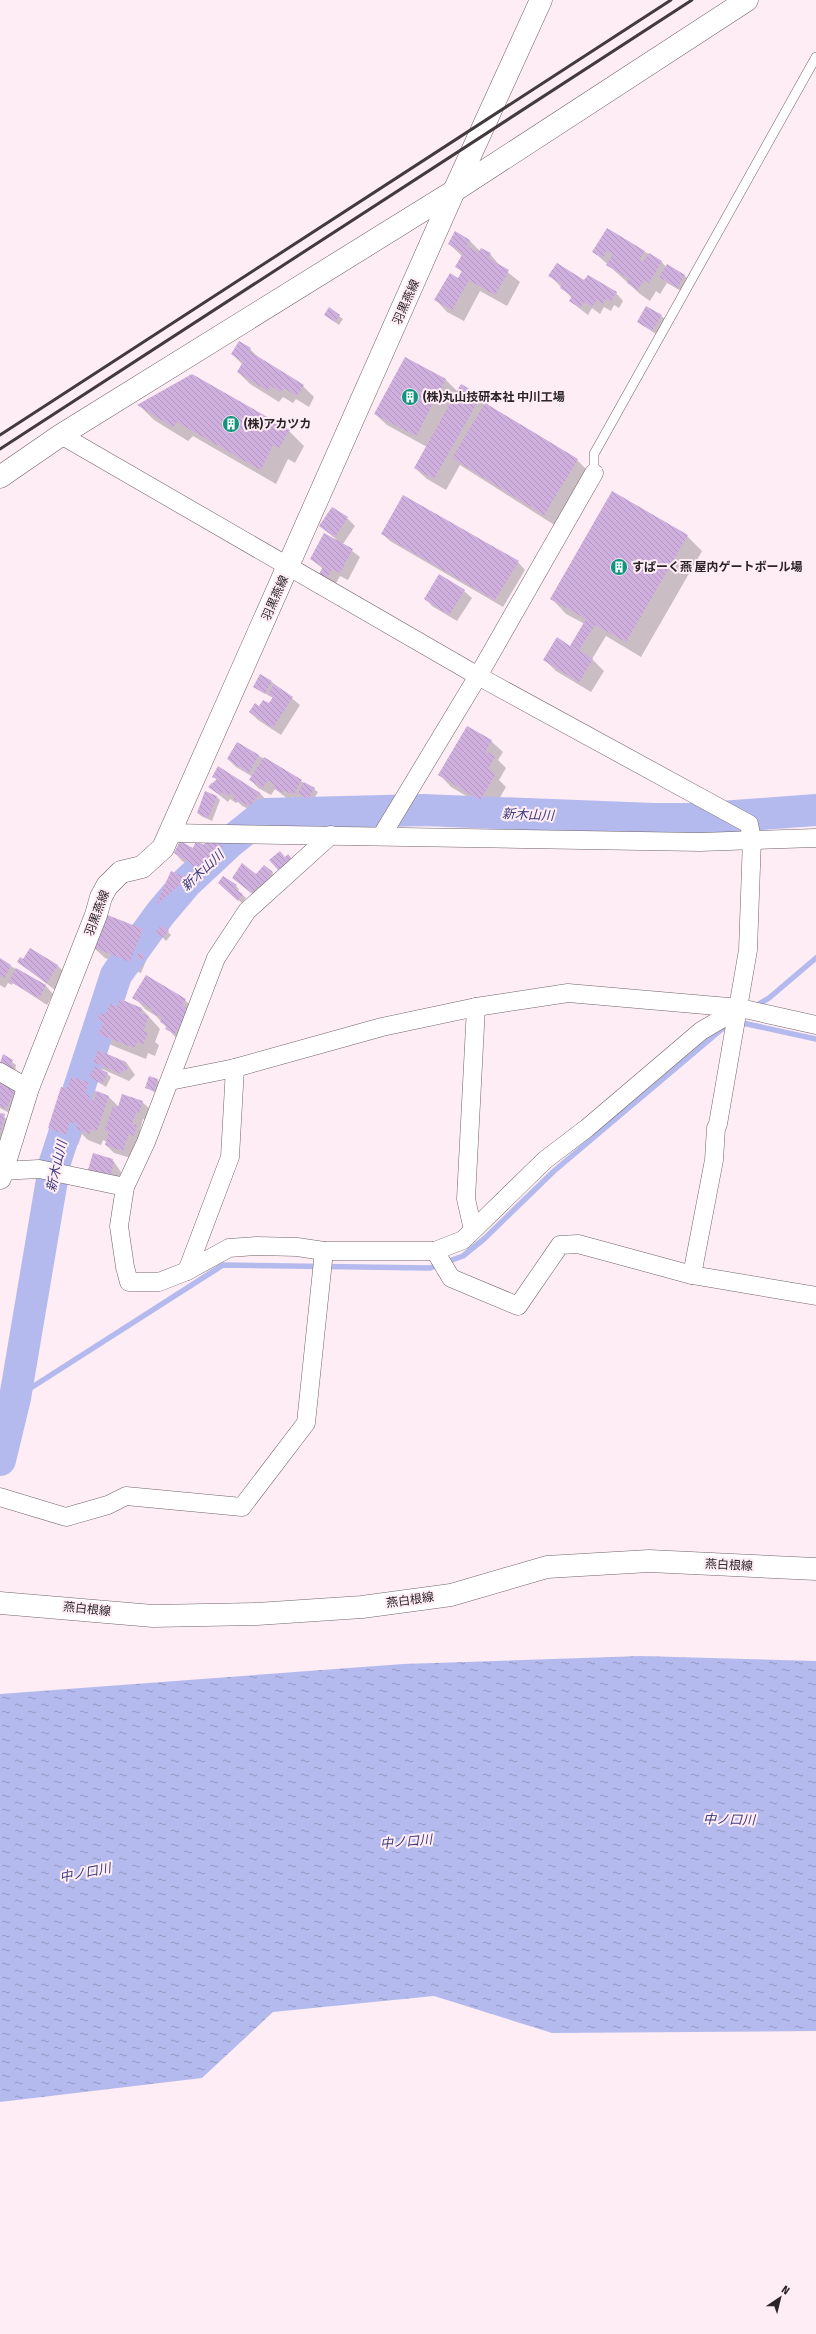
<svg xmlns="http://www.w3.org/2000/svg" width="816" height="2334" font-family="'Fira Sans Condensed','Noto Sans JP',sans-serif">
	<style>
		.water { fill: url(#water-ripples) }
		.shadow { fill: #0003 }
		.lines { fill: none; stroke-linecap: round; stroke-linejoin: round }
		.stream { stroke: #b5baee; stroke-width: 5.5 }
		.river { stroke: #b5baee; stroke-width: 32 }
		.building { fill: url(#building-back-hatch) }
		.lane-casing { stroke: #716369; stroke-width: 10 }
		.street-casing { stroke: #716369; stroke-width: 19 }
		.secondary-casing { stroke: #716369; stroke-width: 23 }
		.lane { stroke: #fff; stroke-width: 9 }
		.street { stroke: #fff; stroke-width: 18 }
		.secondary { stroke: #fff; stroke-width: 22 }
		.rail { stroke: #423a3d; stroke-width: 3 }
		.labels { text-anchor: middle; stroke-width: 4; stroke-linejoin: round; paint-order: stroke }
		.street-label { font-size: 12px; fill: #2b2427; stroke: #feedf5 }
		.poi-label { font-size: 12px; font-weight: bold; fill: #2b2427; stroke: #feedf5; text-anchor: start }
		.water-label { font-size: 13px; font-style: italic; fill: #3b3b7a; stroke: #feedf5 }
	</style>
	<defs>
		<pattern id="water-ripples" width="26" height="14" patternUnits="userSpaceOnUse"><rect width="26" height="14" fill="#b5baee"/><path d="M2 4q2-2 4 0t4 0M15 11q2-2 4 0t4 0" fill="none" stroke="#9397c1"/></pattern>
		<pattern id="building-back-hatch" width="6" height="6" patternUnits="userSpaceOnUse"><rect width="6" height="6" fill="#cfafde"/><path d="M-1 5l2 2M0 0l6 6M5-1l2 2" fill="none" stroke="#b296be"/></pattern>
	</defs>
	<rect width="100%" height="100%" fill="#feedf5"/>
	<path class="water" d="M641,1656l175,5v370l-264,2 -118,-37 -161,16 -71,66 -202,24v-408l403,-30z"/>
	<g class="shadow">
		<path d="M607,230l54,31 5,6 18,8 4,4 -7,12 -14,-8 -7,11 -4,-3 -6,10 -10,-7 -46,-42z"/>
		<path d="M455,232l15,9 10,10 2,-2 8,5 11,13 19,15 -13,24 -27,-15 -16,30 -17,-9 -11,-12 23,-20 4,-7 -6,-6 5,-11 -13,-12z"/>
		<path d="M550,276l35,6 31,11 7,8 -4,7 -5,-3 -3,6 -7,-4 -4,7 -8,-6 -4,7 -18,-14 2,-3z"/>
		<path d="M329,309l14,10 -4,6 -14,-10z"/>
		<path d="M661,316l4,3 -9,15 -18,-12z"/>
		<path d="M239,342l11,7 11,11 42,26 11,11 -5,10 -13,-8 -3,4 -10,-6 -4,5 -29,-18 -12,-12 5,-7 -11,-11z"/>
		<path d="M446,380l12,12 22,5 12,11 85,52 12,12 -33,54 -96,-61 -14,25 -19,-11 -12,-11 12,-21 -40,-22 -12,-11z"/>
		<path d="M139,405l150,26 15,15 -9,17 -7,-4 -12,25 -83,-48 -5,5 -34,-21z"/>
		<path d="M347,518l8,8 -12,18 17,13 -12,23 -8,-4 -5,9 -14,-11 2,-5 -12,-10 26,-19 -17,-14z"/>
		<path d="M383,534l135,28 7,8 -22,37 -113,-66z"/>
		<path d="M687,536l15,15 -61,106 -35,-21 -14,23 12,12 -13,21 -35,-21 -12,-12 26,-12 15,-23 -19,-10 -15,-16z"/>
		<path d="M464,591l8,7 -15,23 -25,-15 -7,-8z"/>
		<path d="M272,682l28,23 -19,30 -23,-15 -8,-8 19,-8 4,-6 -19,-11z"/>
		<path d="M491,741l12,11 -5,8 8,8 -7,12 7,7 -14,24 -41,-24 -11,-12z"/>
		<path d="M238,743l76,46 4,3 -6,10 -9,-5 -3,5 -8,-5 -3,3 -14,-11 -4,6 -13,-7 -7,-8 2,-3 -17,-10 -8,-8z"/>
		<path d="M218,768l42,25 7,8 -10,12 -15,-7 -4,-4 -2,1 -6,-4 -2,3 -19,-15 2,-4 3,2 3,-5 -4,-4z"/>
		<path d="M216,796l4,4 -8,21 -11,-5 -3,-3z"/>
		<path d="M211,845l11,1 8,8 -2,4 -3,-2 -9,17 -3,-1 -3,6 -28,-17 -7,-8z"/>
		<path d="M264,866l16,14 -19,21 -28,-23 24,-2z"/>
		<path d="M171,872l19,10 -30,26 -3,-3z"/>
		<path d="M236,886l3,3 -1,2 8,7 -4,5 -19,-16z"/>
		<path d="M162,926l9,9 -5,6 -9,-9z"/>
		<path d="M143,930l11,12 -13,31 -36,-15 -12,-11z"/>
		<path d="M0,960l46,26 7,8 -6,11 -34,-22 -1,2 -4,-2 -3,5 -5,-3z"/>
		<path d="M23,960l34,5 8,8 -10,17 -37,-28z"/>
		<path d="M146,977l39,23 12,12 -19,28 -22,-24 -11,-7 -11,-12z"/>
		<path d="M120,1001l22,8 18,20 -5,13 4,3 -4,11 -7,-3 -2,6 -35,-14 -12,-11 4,-10 -4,-4 18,-11z"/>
		<path d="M3,1055l13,10 -1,8 -15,-10z"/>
		<path d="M95,1062h31l9,13 -6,6 -27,-12z"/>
		<path d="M107,1074l4,3 -5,10 -16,-10z"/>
		<path d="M157,1080l4,3 -3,11 -11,-6z"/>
		<path d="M88,1083l10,10 10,3 11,11 23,-5 8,7 -4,11 -3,-1 -3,11 4,4 -3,8 -5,-1 -5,17 -17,-5 -8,-8 1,-3 -4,-2 -2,5 -13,-5 -6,-6 -4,11 -18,-5 -11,-12 19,-38z"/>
		<path d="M0,1085l14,7 8,8 -9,15 -13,-7z"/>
		<path d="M0,1114l12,9 -12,34z"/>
		<path d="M112,1159l9,13 -3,12 -21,-6z"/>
	</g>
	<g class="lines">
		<g class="stream">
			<path d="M754,1007l15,-9 47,-40"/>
			<path d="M738,1022l78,17"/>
			<path d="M15,1398l208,-133 207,3 33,-12 21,-17 70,-68 174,-147"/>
		</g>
		<path class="river" d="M0,1460l15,-62 40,-236 61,-187 44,-61 27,-32 43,-40 35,-28 158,-4 231,9h40l122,-9"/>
	</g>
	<g class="building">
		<path d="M607,228l38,23 -6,9 4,2 6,-9 13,8 -13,22 -5,-3 -6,10 -11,-7 2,-4 -23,-14 7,-11 -6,-3 -5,7 -10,-6z"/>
		<path d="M455,231l15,9 -3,6 11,7 3,-5 10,5 -3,5 21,12 -14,25 -26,-15 -17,30 -18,-10 16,-27 8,5 4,-7 -7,-4 8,-14 -15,-9z"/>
		<path d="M557,263l27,17 4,-5 29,17 -6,9 -5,-2 -3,5 -6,-4 -5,7 -8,-5 -4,6 -11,-7 3,-5 -12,-8 2,-4 -14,-8z"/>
		<path d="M667,264l18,11 -7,13 -19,-11z"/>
		<path d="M646,306l16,9 -10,16 -15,-9z"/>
		<path d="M329,307l11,8 -5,7 -11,-7z"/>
		<path d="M239,341l12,7 -2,3 55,34 -7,11 -13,-8 -3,4 -10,-6 -3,5 -31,-19 6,-10 -12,-8z"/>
		<path d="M405,357l41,22 -30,57 -42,-22z"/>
		<path d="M192,374l98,56 -11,18 -6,-3 -12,25 -84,-48 -4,5 -36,-22z"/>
		<path d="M461,384l20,12 -47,83 -20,-11z"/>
		<path d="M485,403l93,56 -34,56 -92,-57z"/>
		<path d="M612,491l76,44 -62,107 -31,-17 -16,25 14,9 -14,23 -36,-22 14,-23 13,9 16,-27 -36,-20z"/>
		<path d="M403,495l116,66 -24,39 -114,-66z"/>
		<path d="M332,507l16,10 -13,20 -16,-11z"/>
		<path d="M324,533l29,16 -13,24 -8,-4 -5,9 -8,-4 4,-7 -13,-8z"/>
		<path d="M439,574l26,16 -16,25 -25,-16z"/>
		<path d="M260,674l12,7 -7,13 -12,-7z"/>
		<path d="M274,684l19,13 -20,31 -24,-16 6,-9 4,3 4,-6 6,3 4,-6 -5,-3z"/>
		<path d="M467,726l25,14 -6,11 9,5 -7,13 8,5 -16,26 -42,-25z"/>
		<path d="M237,742l22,13 -10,18 -22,-14z"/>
		<path d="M264,757l38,23 -9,15 -9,-5 -2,3 -9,-5 2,-3 -7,-5 -5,8 -14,-8z"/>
		<path d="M218,766l42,27 -10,13 -17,-7 2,-3 -4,-3 -2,4 -7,-5 -2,3 -12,-8 9,-8 -5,-2z"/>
		<path d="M304,782l11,6 -7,11 -10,-6z"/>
		<path d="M205,791l12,5 -9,22 -11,-5z"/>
		<path d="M213,840l10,6 -3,5 -3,-2 -9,17 -3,-1 -3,6 -28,-18 6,-12 13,7 3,-7 8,4 2,-4 5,2z"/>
		<path d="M280,851l5,6 3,-3 5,6 -14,11 -10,-11z"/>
		<path d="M242,863l14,11 8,-9 9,7 -4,5 3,2 -7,9 -5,-3 -7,9 -21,-16z"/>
		<path d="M171,871l17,7 -32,27z"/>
		<path d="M223,876l14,9 -3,3 9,6 -5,7 -20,-18z"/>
		<path d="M105,914l38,15 -13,33 -38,-15z"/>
		<path d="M162,925l7,6 -7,7 -7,-6z"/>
		<path d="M30,948l28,17 -11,18 -30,-21 3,-5 3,2z"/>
		<path d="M138,953l6,1 -1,6 -6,-1z"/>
		<path d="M0,958l11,7 -7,13 -4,-2z"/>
		<path d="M16,968l30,17 -7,13 -30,-17z"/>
		<path d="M146,975l40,24 -4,6 7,5 -14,24 -10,-5 2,-3 -7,-4 2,-4 -11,-6 2,-2 -21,-12z"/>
		<path d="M120,999l22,9 -2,5 9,3 -6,15 5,2 -5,12 -6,-3 -3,6 -36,-14 5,-12 -6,-2 3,-7 5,2 5,-11 7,3z"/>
		<path d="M98,1050l28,12 -1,3 3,2 -2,5 -3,-2 -2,4 -28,-12z"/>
		<path d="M3,1054l10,6 -2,4 3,2 -3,4 -11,-6z"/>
		<path d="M95,1066l13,7 -6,11 -13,-7z"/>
		<path d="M149,1076l9,3 -4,12 -9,-3z"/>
		<path d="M71,1077l18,5 -4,12 5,1 -1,4 5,2 3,-10 12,5 -12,35 -6,-2 -1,5 -14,-5 1,-5 -7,-2 -4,13 -18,-7 13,-41 6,2z"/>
		<path d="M0,1083l15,8 -9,18 -6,-3z"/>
		<path d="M122,1094l21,7 -4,12 -3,-1 -4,12 5,1 -3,11 -5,-2 -6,17 -18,-6 4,-14 -4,-1 8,-24 5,1z"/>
		<path d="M0,1113l5,1 -4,17h-1z"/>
		<path d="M93,1153l20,6 -1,3 2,1 -4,14 -22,-7z"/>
	</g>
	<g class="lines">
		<g class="lane-casing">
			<path id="lane" d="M594,473v-19l222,-397"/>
		</g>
		<g class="street-casing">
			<g id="street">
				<path d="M61,435l417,241 271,148 3,15 -4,111 -30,174 -2,4 -2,32 -22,115"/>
				<path d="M168,833l532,9 116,-4"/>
				<path d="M331,835l-84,76 -31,47 -70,184 -21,45 -6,39 6,41 4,15h30l28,-11 42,-23 28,-2 40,1 27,4h111l28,-11 82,-80 42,-32 114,-97 39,-23"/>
				<path d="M382,835l96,-159 116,-203"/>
				<path d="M0,1072l28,16"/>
				<path d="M170,1081l65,-13 147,-41 94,-20 92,-14 172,15 76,17"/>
				<path d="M0,1171l39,-2 86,18"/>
				<path d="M473,1230l-7,-31 10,-192"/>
				<path d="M435,1251l16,27 67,28 42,-61 18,-1 114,31 124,21"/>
				<path d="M187,1271l43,-114 5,-89"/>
				<path d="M0,1497l66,20 42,-12 18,-9 116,11 64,-84 18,-172"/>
			</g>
		</g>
		<g class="secondary-casing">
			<g id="secondary">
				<path d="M0,477l61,-42 393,-244 293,-191"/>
				<path d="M0,1178l28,-90 68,-173 5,-18 6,-11 14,-14 21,-5 21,-19 291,-657 87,-191"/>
				<path d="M0,1603l153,13 104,-2 105,-7 89,-12 96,-28 102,-6 167,8"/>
			</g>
		</g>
		<use href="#lane" class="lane"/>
		<use href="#street" class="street"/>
		<use href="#secondary" class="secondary"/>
		<g class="rail">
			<path d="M0,435l671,-435"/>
			<path d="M0,449l692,-449"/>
		</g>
	</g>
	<defs>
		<g id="building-disc" transform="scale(0.9)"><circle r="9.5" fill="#12947e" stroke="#feedf5"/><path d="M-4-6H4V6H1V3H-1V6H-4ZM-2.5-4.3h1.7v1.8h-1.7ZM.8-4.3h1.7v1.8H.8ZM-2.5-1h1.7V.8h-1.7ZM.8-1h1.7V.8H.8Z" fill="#fff"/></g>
	</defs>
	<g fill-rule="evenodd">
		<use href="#building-disc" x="410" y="397"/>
		<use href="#building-disc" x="231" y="424"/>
		<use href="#building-disc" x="619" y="567"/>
	</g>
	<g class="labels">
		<g class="street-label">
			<text transform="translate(406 302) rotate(-66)" y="4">羽黒燕線</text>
			<text transform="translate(275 598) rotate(-66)" y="4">羽黒燕線</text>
			<text transform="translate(97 913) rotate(-69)" y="4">羽黒燕線</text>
			<text transform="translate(729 1565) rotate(3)" y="4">燕白根線</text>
			<text transform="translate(410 1600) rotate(-8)" y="4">燕白根線</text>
			<text transform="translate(87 1609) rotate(6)" y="4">燕白根線</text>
		</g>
		<g class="poi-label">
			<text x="423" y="401">(株)丸山技研本社 中川工場</text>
			<text x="244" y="428">(株)アカツカ</text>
			<text x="632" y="571">すぱーく燕 屋内ゲートボール場</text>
		</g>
		<g class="water-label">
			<text transform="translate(528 814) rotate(2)" y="5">新木山川</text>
			<text transform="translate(202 870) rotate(-43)" y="5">新木山川</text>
			<text transform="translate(56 1166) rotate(-77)" y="5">新木山川</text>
			<text transform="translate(729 1819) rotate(1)" y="5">中ノ口川</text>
			<text transform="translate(406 1841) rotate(-5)" y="5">中ノ口川</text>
			<text transform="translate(85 1872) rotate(-11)" y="5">中ノ口川</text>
		</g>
	</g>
	<g transform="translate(780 2298) rotate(35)" stroke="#feedf5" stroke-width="3" paint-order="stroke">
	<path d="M0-3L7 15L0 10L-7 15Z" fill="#2b2427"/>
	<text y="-6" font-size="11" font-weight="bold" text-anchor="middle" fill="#2b2427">N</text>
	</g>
</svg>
